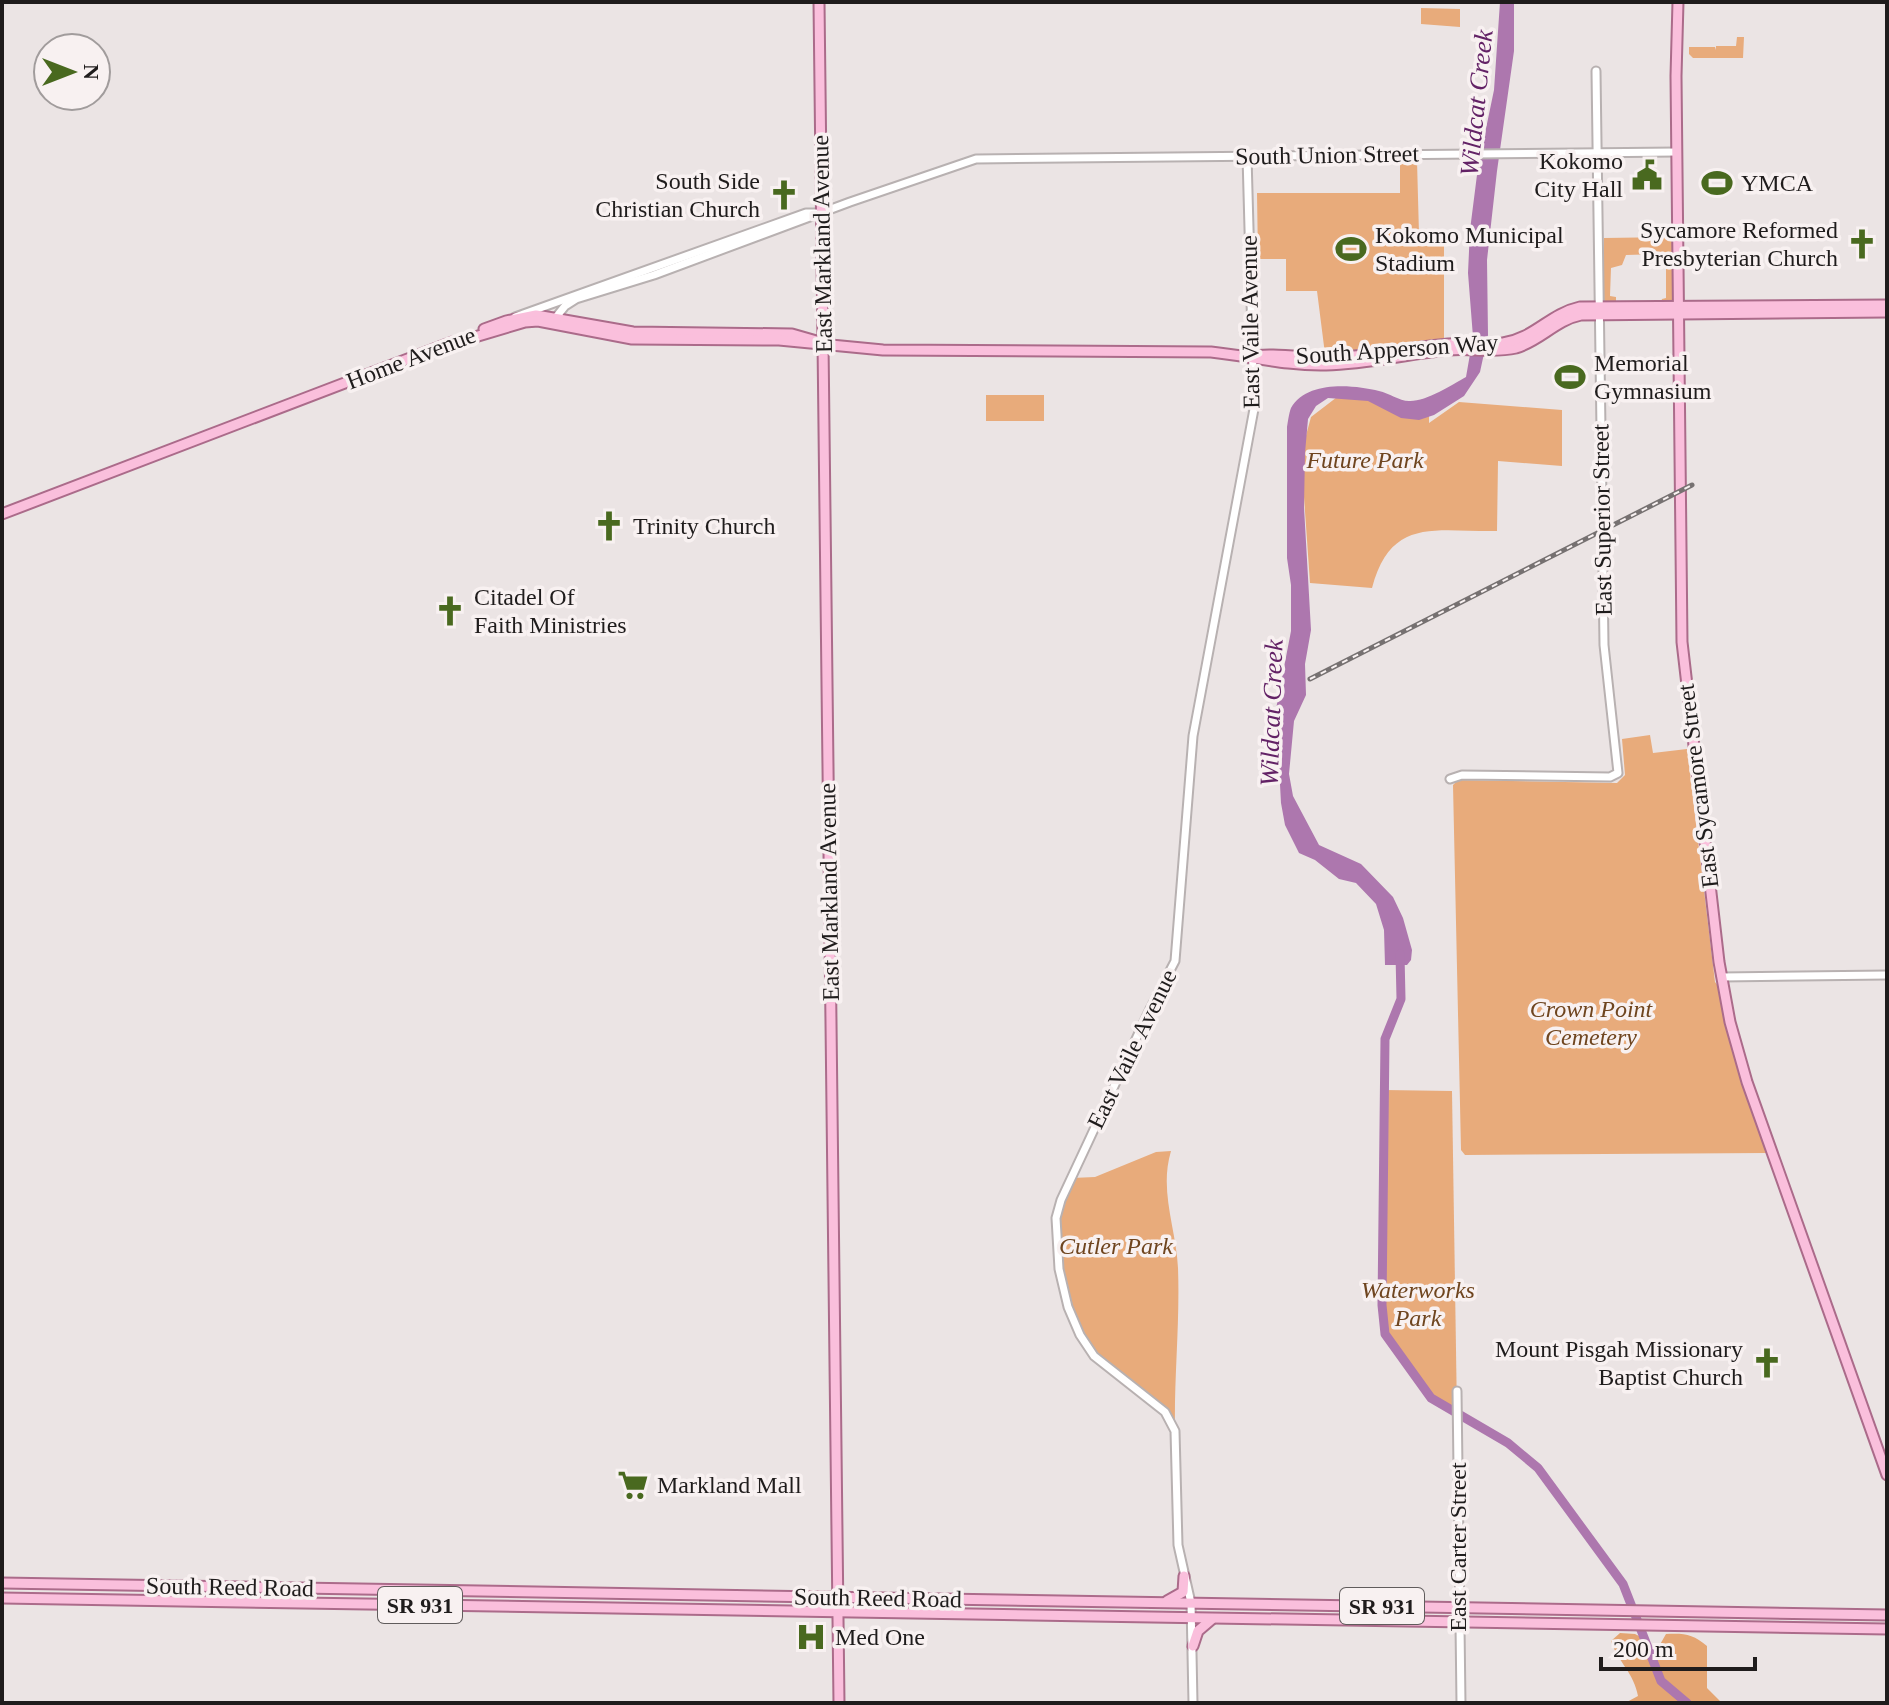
<svg xmlns="http://www.w3.org/2000/svg" width="1889" height="1705" font-family="Georgia,serif">
	<style>
		.green { fill: #e8ab7b; fill-rule: evenodd }
		.forest { fill: #e4a572 }
		.water { fill: #ad77ae }
		.lines { fill: none; stroke-linecap: round; stroke-linejoin: round }
		.river { stroke: #ad77ae; stroke-width: 9 }
		.minor-casing { stroke: #b8b1b1; stroke-width: 11 }
		.major-casing { stroke: #ab6b8a; stroke-width: 13 }
		.minor { stroke: #fff; stroke-width: 7 }
		.major { stroke: #fabfdc; stroke-width: 9 }
		.rail-casing { stroke: #767171; stroke-width: 5 }
		.rail { stroke: #f8f1f1; stroke-width: 2; stroke-dasharray: 6; stroke-linecap: butt }
		.labels { text-anchor: middle; stroke-width: 7; stroke-linejoin: round; paint-order: stroke }
		.shield { fill: #f8f1f1; stroke: #605c5c; stroke-width: 2 }
		.shield-label { font-size: 22px; font-weight: bold; fill: #1f1c1c }
		.street-label { font-size: 24px; fill: #1f1c1c; stroke: #f8f1f1 }
		.poi-label { font-size: 24px; fill: #1f1c1c; stroke: #f8f1f1; text-anchor: start }
		.park-label { font-size: 24px; font-style: italic; fill: #6f451f; stroke: #f8f1f1 }
		.water-label { font-size: 26px; font-style: italic; fill: #632266; stroke: #f8f1f1 }
	</style>
	<rect width="100%" height="100%" fill="#ebe4e4"/>
	<g class="green">
		<path d="M1421,8l39,1v18l-39,-3z"/>
		<path d="M1737,37h7l-1,21h-50l-4,-4v-7h26l1,3v-4h20z"/>
		<path d="M1400,161h17l2,73 25,5v101l-96,14h-23l-8,-63h-31v-32h-28l-1,-66h143z"/>
		<path d="M1672,237v65l-68,3v-67zM1661,254v5h5v39l-4,1 -1,3 -45,1v-6l-6,-1 1,-28 11,-3 4,-10z"/>
		<path d="M1341,394l88,16v13l30,-21 103,8v56l-64,-5 -1,70c-61,1 -106,-15 -125,57l-62,-5 -9,-129 10,-37z"/>
		<rect x="986" y="395" width="58" height="26"/>
		<path d="M1650,735l3,18 34,-4 28,233 4,5 11,55 37,111 -302,2 -4,-5 -8,-365 5,-5 159,3 8,-8 -3,-36z"/>
		<path d="M1384,1090l68,1 5,323 -26,-16 -46,-64 -3,-29z"/>
		<path d="M1171,1151c-12,40 5,77 7,117 2,55 -4,109 -3,163l-5,-12 -84,-74 -24,-60 -6,-67 16,-40 23,-1 61,-25z"/>
	</g>
	<path class="forest" d="M1620,1633l15,1 10,5 10,25 3,-16 8,-14c18,-1 27,0 41,12v42l15,15h-97l13,-7c-4,-23 -20,-34 -27,-55z"/>
	<path class="water" d="M1500,2h14v49l-17,120 -10,89 1,75 -8,37 -16,24 -30,19 -15,5 -18,-2 -33,-17 -40,-3 -12,8 -8,13 -3,34 -1,54 7,123 -6,34 1,31 -12,26 -5,53 4,22 26,49 42,19 32,33 10,21 9,32 -1,10 -4,5h-22l-1,-35 -8,-26 -20,-21 -17,-4 -24,-19 -16,-7 -14,-28 -4,-22 -5,-94 15,-78v-46l-4,-27v-131c1,-6 2,-14 4,-19 16,-28 63,-23 88,-17 10,2 20,10 30,10 16,1 43,-16 57,-24l7,-40 -5,-64 2,-43 8,-63 16,-77z"/>
	<g class="lines">
		<path class="river" d="M1400,954l1,45 -16,40 -3,266 3,29 46,64 77,45 30,25 85,116 38,97 26,22"/>
		<g class="minor-casing">
			<g id="minor">
				<path d="M515,317l291,-104h10"/>
				<path d="M553,321l12,-15 11,-7 78,-24 196,-73 126,-43 701,-7"/>
				<path d="M1450,779l12,-4 148,2 8,-4 -14,-128 -8,-574"/>
				<path d="M1722,977l165,-2"/>
				<path d="M1457,1391l4,312"/>
				<path d="M1193,1703l-2,-100 -13,-58 -3,-114 -10,-19 -71,-56 -14,-21 -12,-28 -9,-38 -3,-51 5,-18 29,-62 59,-127 26,-50 18,-225 61,-327 -7,-253"/>
			</g>
		</g>
		<g class="major-casing">
			<g id="major">
				<path d="M819,2l20,1701"/>
				<path d="M1678,2l-2,74 6,566 37,320 11,60 17,60 140,393"/>
				<path d="M484,329l22,-8 30,-6 97,17 159,2 28,8"/>
				<path d="M448,345l77,-23 13,-1 94,18 147,1 104,10 328,2c39,4 75,14 115,13 41,-1 81,-11 122,-15 22,-2 46,3 68,-2 24,-7 40,-28 65,-33l306,-3"/>
				<path d="M1252,357c12,-5 56,1 73,1 41,-1 82,-10 123,-14 18,-2 37,2 55,-1 32,-5 46,-29 77,-36l307,-2"/>
				<path d="M2,514l450,-172"/>
				<path d="M2,1583l1885,32"/>
				<path d="M2,1598l1885,31"/>
				<path d="M1167,1601l16,-9 1,-16"/>
				<path d="M1193,1646l5,-15 14,-12"/>
			</g>
		</g>
		<use href="#minor" class="minor"/>
		<use href="#major" class="major"/>
		<g class="rail-casing">
			<path id="rail" d="M1310,679l382,-194"/>
		</g>
		<use href="#rail" class="rail"/>
	</g>
	<defs>
		<g id="civic-bare" transform="scale(2.4)"><path d="M-.6-6.5H3V-4.5H.6V-3L4-1V1h2V6H-6V1h2V-1L-.6-3ZM-1.2 2.5V6h2.4V2.5Z" fill="#49691f" stroke="#f8f1f1" stroke-width="2.5" paint-order="stroke"/></g>
		<g id="stadium-bare" transform="scale(2.4)"><path d="M0-5a6.5 5 0 1 0 0 10a6.5 5 0 1 0 0-10ZM-3.5-1.8h7v3.6h-7Z" fill="#49691f" stroke="#f8f1f1" stroke-width="2.5" paint-order="stroke"/></g>
		<g id="church-bare" transform="scale(2.4)"><path d="M-1.2-6h2.4v3.5h3.3v2.4h-3.3V6h-2.4V-.1h-3.3v-2.4h3.3Z" fill="#49691f" stroke="#f8f1f1" stroke-width="2.5" paint-order="stroke"/></g>
		<g id="supermarket-bare" transform="scale(2.4)"><path d="M-6-5.5h2.5l.6 2H6L4.5 2H-2.5L-4.4-4H-6ZM-1.5 3.2a1.3 1.3 0 1 0 .1 0ZM3 3.2a1.3 1.3 0 1 0 .1 0Z" fill="#49691f" stroke="#f8f1f1" stroke-width="2.5" paint-order="stroke"/></g>
		<g id="hospital-bare" transform="scale(2.4)"><path d="M-5-5h3v3.5h4V-5h3V5h-3V1.5h-4V5h-3Z" fill="#49691f" stroke="#f8f1f1" stroke-width="2.5" paint-order="stroke"/></g>
	</defs>
	<g fill-rule="evenodd">
		<use href="#civic-bare" x="1647" y="175"/>
		<use href="#stadium-bare" x="1717" y="183"/>
		<use href="#church-bare" x="784" y="195"/>
		<use href="#church-bare" x="1862" y="244"/>
		<use href="#stadium-bare" x="1351" y="249"/>
		<use href="#stadium-bare" x="1570" y="377"/>
		<use href="#church-bare" x="609" y="526"/>
		<use href="#church-bare" x="450" y="611"/>
		<use href="#church-bare" x="1767" y="1363"/>
		<use href="#supermarket-bare" x="633" y="1485"/>
		<use href="#hospital-bare" x="811" y="1637"/>
	</g>
	<g class="labels">
		<g class="shield">
			<rect x="378" y="1587" width="84" height="36" rx="6"/>
			<rect x="1340" y="1588" width="84" height="36" rx="6"/>
		</g>
		<g class="shield-label">
			<text x="420" y="1613">SR 931</text>
			<text x="1382" y="1614">SR 931</text>
		</g>
		<g class="street-label">
			<text transform="translate(1327 155) rotate(-1)" y="8">South Union Street</text>
			<text transform="translate(822 244) rotate(-91)" y="8">East Markland Avenue</text>
			<text transform="translate(1250 322) rotate(-91)" y="8">East Vaile Avenue</text>
			<text transform="translate(1397 349) rotate(-4)" y="8">South Apperson Way</text>
			<text transform="translate(411 358) rotate(-21)" y="8">Home Avenue</text>
			<text transform="translate(1602 520) rotate(-91)" y="8">East Superior Street</text>
			<text transform="translate(1698 786) rotate(-97)" y="8">East Sycamore Street</text>
			<text transform="translate(829 892) rotate(-91)" y="8">East Markland Avenue</text>
			<text transform="translate(1132 1049) rotate(-64)" y="8">East Vaile Avenue</text>
			<text transform="translate(1458 1547) rotate(-90)" y="8">East Carter Street</text>
			<text transform="translate(230 1587) rotate(1)" y="8">South Reed Road</text>
			<text transform="translate(878 1598) rotate(1)" y="8">South Reed Road</text>
		</g>
		<g class="poi-label">
			<text x="1623" y="169" text-anchor="end">Kokomo<tspan x="1623" dy="28">City Hall</tspan></text>
			<text x="760" y="189" text-anchor="end">South Side<tspan x="760" dy="28">Christian Church</tspan></text>
			<text x="1741" y="191">YMCA</text>
			<text x="1838" y="238" text-anchor="end">Sycamore Reformed<tspan x="1838" dy="28">Presbyterian Church</tspan></text>
			<text x="1375" y="243">Kokomo Municipal<tspan x="1375" dy="28">Stadium</tspan></text>
			<text x="1594" y="371">Memorial<tspan x="1594" dy="28">Gymnasium</tspan></text>
			<text x="633" y="534">Trinity Church</text>
			<text x="474" y="605">Citadel Of<tspan x="474" dy="28">Faith Ministries</tspan></text>
			<text x="1743" y="1357" text-anchor="end">Mount Pisgah Missionary<tspan x="1743" dy="28">Baptist Church</tspan></text>
			<text x="657" y="1493">Markland Mall</text>
			<text x="835" y="1645">Med One</text>
		</g>
		<g class="park-label">
			<text x="1365" y="468">Future Park</text>
			<text x="1591" y="1017">Crown Point<tspan x="1591" dy="28">Cemetery</tspan></text>
			<text x="1116" y="1254">Cutler Park</text>
			<text x="1418" y="1298">Waterworks<tspan x="1418" dy="28">Park</tspan></text>
		</g>
		<g class="water-label">
			<text transform="translate(1476 103) rotate(-84)" y="9">Wildcat Creek</text>
			<text transform="translate(1271 713) rotate(-88)" y="9">Wildcat Creek</text>
		</g>
	</g>
	<rect width="1889" height="1705" fill="none" stroke="#1f1c1c" stroke-width="8"/>
	<g transform="translate(72 72) rotate(90)"><circle r="38" fill="#f8f1f1" stroke="#a19c9c" stroke-width="2"/>
	<path d="M0-6L14 30L0 20L-14 30Z" fill="#49691f"/>
	<text y="-12" font-size="22" font-weight="bold" text-anchor="middle" fill="#1f1c1c">N</text>
	</g>
	<path d="M1601 1657v12h154v-12" fill="none" stroke="#1f1c1c" stroke-width="4"/>
	<text x="1613" y="1657" font-size="24" fill="#1f1c1c" stroke="#f8f1f1" stroke-width="6" paint-order="stroke">200 m</text>
</svg>
